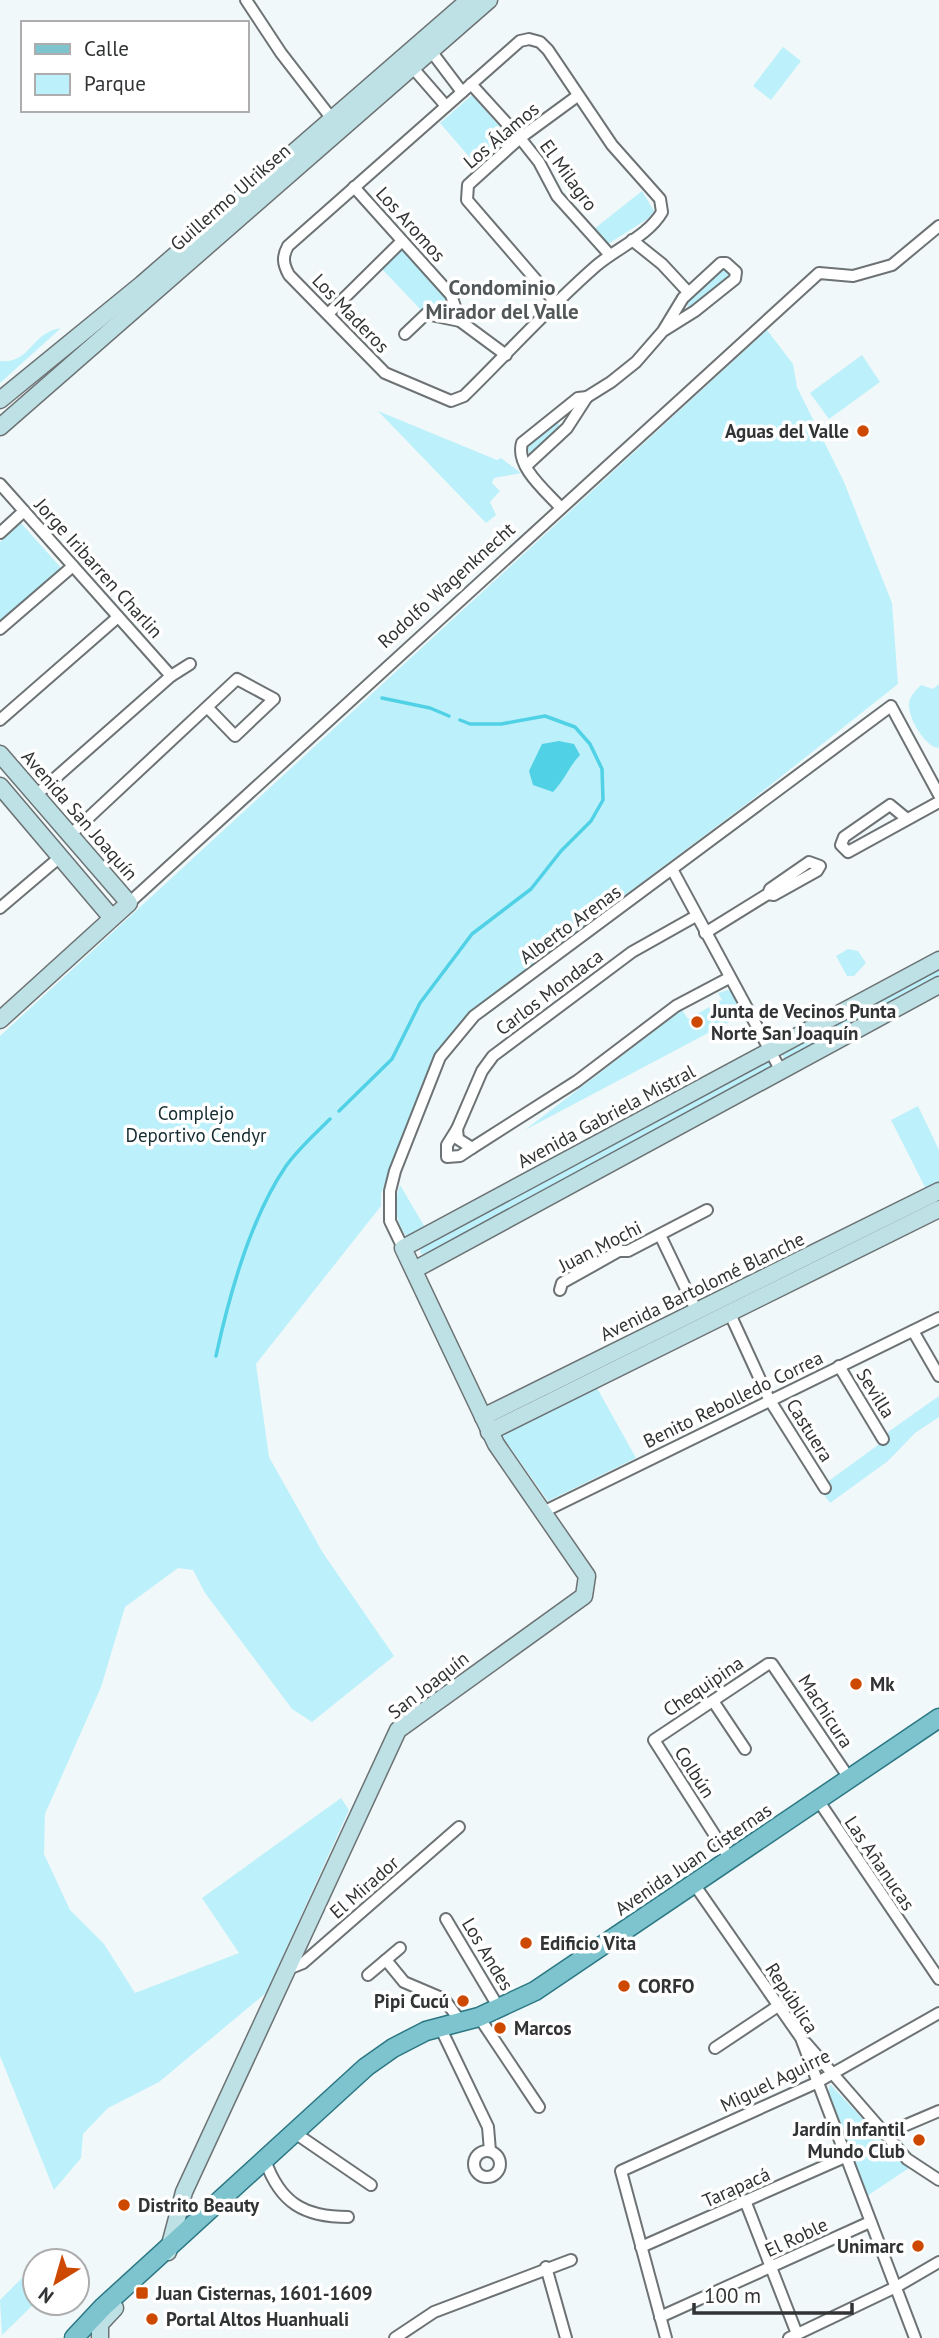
<svg xmlns="http://www.w3.org/2000/svg" width="939" height="2338" font-family="'PT Sans',sans-serif">
	<style>
		.green { fill: #bcf1fb }
		.water { fill: #50d1e6 }
		.lines { fill: none; stroke-linecap: round; stroke-linejoin: round }
		.stream { stroke: #50d1e6; stroke-width: 3.5 }
		.street-casing { stroke: #6d7374; stroke-width: 14 }
		.secondary-casing { stroke: #6d7374; stroke-width: 19 }
		.primary-casing { stroke: #2b7783; stroke-width: 21 }
		.street { stroke: #fff; stroke-width: 10 }
		.secondary { stroke: #bee1e6; stroke-width: 16 }
		.primary { stroke: #7ec4ce; stroke-width: 18 }
		.poi-dot { fill: #ce4900; stroke: #fff; stroke-width: 2.5 }
		.labels { text-anchor: middle; stroke-width: 7; stroke-linejoin: round; paint-order: stroke }
		.street-label { font-size: 19px; fill: #313334; stroke: #fff }
		.poi-label { font-size: 19px; font-weight: bold; fill: #313334; stroke: #fff; text-anchor: start }
		.park-label { font-size: 19px; fill: #172d31; stroke: #fff }
		.neighbourhood-label { font-size: 21px; font-weight: bold; fill: #525859; stroke: #fff }
	</style>
	<rect width="100%" height="100%" fill="#f1f8f9"/>
	<g class="green">
		<path d="M783,47l18,14 -30,39 -18,-14z"/>
		<path d="M472,95l33,38 -2,13 -25,21 -38,-44z"/>
		<path d="M642,191l12,20 -5,7 -41,26 -14,-15z"/>
		<path d="M404,247l44,51 6,19 -33,-7 -39,-41z"/>
		<path d="M726,267l6,6 -2,9 -37,28 -6,-5v-7l32,-29z"/>
		<path d="M61,328l-61,55v-22c31,3 30,-28 61,-33z"/>
		<path d="M767,330l26,34 4,23 47,95 48,121 6,81 -149,118 -280,210 -38,50 -50,132v12l-125,158 13,93 54,96 71,103 -82,66 -20,-13 -87,-116 -12,-23 -15,-2 -53,39 -24,80 -56,127 -1,40 26,56 34,34 31,49 104,-40 -37,-55 139,-100 8,12 -83,183 -107,89 -51,26 -25,26 -2,24 -27,32 -54,-134v-1020z"/>
		<path d="M862,355l18,27 -51,37 -19,-26z"/>
		<path d="M378,411l119,49 4,-2 20,15 -27,5 -2,5 8,8 -10,11 6,13 -10,8z"/>
		<path d="M556,421l7,8 -28,26 -5,-1 -4,-8z"/>
		<path d="M21,523l41,46 -62,52v-79z"/>
		<path d="M939,684v64c-14,0 -35,-35 -29,-49 2,-5 7,-10 11,-14l12,4z"/>
		<path d="M848,949l10,2 8,12 -12,13h-7l-11,-20z"/>
		<path d="M939,968v11l-153,83 -4,-8z"/>
		<path d="M728,990l4,2 12,22 -219,116 157,-120 6,9 34,-19 -4,-7z"/>
		<path d="M768,1060l4,9 -346,187 -6,-3 1,-6z"/>
		<path d="M918,1106l21,44v35l-12,6 -36,-71z"/>
		<path d="M400,1185l26,44 -15,8 -5,-1c-11,-16 -13,-32 -6,-51z"/>
		<path d="M597,1388l39,70 -88,43 -47,-66z"/>
		<path d="M939,1396v21l-24,16 -27,28 -58,42 -11,-15 70,-51 -1,-5z"/>
		<path d="M830,2084l79,84 -42,28 -39,-102z"/>
		<path d="M23,2277l12,13v13l-33,32 -2,-35z"/>
	</g>
	<path class="water" d="M559,741l15,3 6,11c-11,11 -15,25 -27,37l-20,-7 -4,-14 13,-27z"/>
	<g class="lines">
		<g class="stream">
			<path d="M382,698l48,10 19,8"/>
			<path d="M339,1111l53,-52 28,-56 52,-69 59,-45 30,-38 30,-30 12,-21 -1,-31 -12,-25 -15,-17 -30,-11 -44,8h-31l-10,-4"/>
			<path d="M216,1356c13,-60 35,-139 70,-190 12,-17 29,-32 44,-47"/>
		</g>
		<g class="street-casing">
			<g id="street">
				<path d="M246,0l35,53 51,66"/>
				<path d="M529,39l11,3 8,8 64,95 48,54 2,13c-14,24 -45,36 -66,54 -47,41 -88,87 -132,130l-13,5 -66,-28 -96,-98c-6,-11 -7,-18 -1,-29l232,-205z"/>
				<path d="M431,51l31,41"/>
				<path d="M412,67l34,39"/>
				<path d="M471,84l49,54 19,24 18,34 53,59"/>
				<path d="M354,187l97,108 9,26 46,34"/>
				<path d="M632,240l30,24 26,28"/>
				<path d="M555,302l-88,-102 1,-15 52,-47 56,-41"/>
				<path d="M328,314l74,-73"/>
				<path d="M405,334l21,-20 34,7"/>
				<path d="M527,465l40,-37 20,-31"/>
				<path d="M0,484l171,192"/>
				<path d="M561,508c-14,-16 -46,-41 -39,-65l56,-45 9,-1 24,-15 25,-20 27,-31 20,-33 38,-35h5l10,9 -1,7 -40,32 -32,20"/>
				<path d="M0,533l24,-22"/>
				<path d="M0,629l73,-63"/>
				<path d="M0,720l118,-103"/>
				<path d="M36,795l135,-119 19,-12"/>
				<path d="M907,819l-17,-14 -46,32 -3,8 7,7 91,-50"/>
				<path d="M70,835l167,-156 37,20 -39,37 -28,-29"/>
				<path d="M673,871l108,200"/>
				<path d="M129,903l690,-630 34,3 39,-11 47,-39"/>
				<path d="M0,908l60,-51"/>
				<path d="M696,916l-64,36 -139,104 -11,15 -25,58 1,10 14,9 105,-67 99,-75 53,-28"/>
				<path d="M705,933l63,-39 2,-5 39,-27 11,4 -3,5 -43,24 -6,-1"/>
				<path d="M457,1129l-10,16v12l13,-1 12,-8"/>
				<path d="M660,1235l37,77"/>
				<path d="M403,1248l-13,-27v-30l5,-20 45,-114 34,-41 417,-310 48,89"/>
				<path d="M560,1290l2,-7 57,-32h9l79,-41"/>
				<path d="M730,1314l39,85 56,89"/>
				<path d="M913,1331l26,45"/>
				<path d="M839,1366l44,73"/>
				<path d="M543,1512l396,-194"/>
				<path d="M713,1701l32,48"/>
				<path d="M818,1800l121,179"/>
				<path d="M730,1859l-76,-119 114,-76h4l77,114"/>
				<path d="M694,1884l107,154 114,300"/>
				<path d="M446,1919l53,89"/>
				<path d="M386,1960l18,22 40,17 17,23"/>
				<path d="M288,1969l15,-6 156,-136"/>
				<path d="M368,1975l32,-27"/>
				<path d="M479,2017l60,90"/>
				<path d="M440,2027l48,100 2,24"/>
				<path d="M806,2043l101,116 32,21"/>
				<path d="M715,2048l63,-42"/>
				<path d="M295,2133l76,52"/>
				<path d="M885,2134l54,-23"/>
				<circle cx="487" cy="2164" r="13"/>
				<path d="M265,2160c15,43 39,57 83,57"/>
				<path d="M746,2203l51,131"/>
				<path d="M641,2247l204,-90"/>
				<path d="M546,2267l20,71"/>
				<path d="M660,2317l210,-95"/>
				<path d="M395,2338l39,-26 137,-52"/>
				<path d="M666,2338l-45,-167 195,-88 123,-70"/>
				<path d="M789,2338l107,-51 43,-25"/>
			</g>
		</g>
		<g class="secondary-casing">
			<g id="secondary">
				<path d="M0,400l142,-116 327,-284"/>
				<path d="M0,427l489,-427"/>
				<path d="M0,754l129,149 -129,117"/>
				<path d="M0,786l112,132"/>
				<path d="M414,1270l525,-285"/>
				<path d="M483,1417l456,-226"/>
				<path d="M489,1432l450,-223"/>
				<path d="M168,2252l16,-60 214,-462 186,-134 3,-20 -91,-132 -93,-196 536,-288"/>
				<path d="M100,2338v-14l15,-16"/>
			</g>
		</g>
		<g class="primary-casing">
			<path id="primary" d="M74,2338l29,-31 263,-240 27,-19 33,-17 53,-14 56,-26 404,-273"/>
		</g>
		<use href="#street" class="street"/>
		<use href="#secondary" class="secondary"/>
		<use href="#primary" class="primary"/>
	</g>
	<g class="poi-dot">
		<circle cx="863" cy="431" r="7"/>
		<circle cx="697" cy="1022" r="7"/>
		<circle cx="856" cy="1684" r="7"/>
		<circle cx="526" cy="1943" r="7"/>
		<circle cx="624" cy="1986" r="7"/>
		<circle cx="463" cy="2001" r="7"/>
		<circle cx="500" cy="2028" r="7"/>
		<circle cx="919" cy="2140" r="7"/>
		<circle cx="124" cy="2205" r="7"/>
		<circle cx="918" cy="2246" r="7"/>
		<rect x="135" y="2286" width="14" height="14" rx="3.5"/>
		<circle cx="152" cy="2319" r="7"/>
	</g>
	<g class="labels">
		<g class="street-label">
			<text transform="translate(501 135) rotate(-40)" y="7">Los Álamos</text>
			<text transform="translate(569 175) rotate(54)" y="7">El Milagro</text>
			<text transform="translate(230 197) rotate(-41)" y="7">Guillermo Ulriksen</text>
			<text transform="translate(411 224) rotate(48)" y="7">Los Aromos</text>
			<text transform="translate(351 313) rotate(46)" y="7">Los Maderos</text>
			<text transform="translate(99 568) rotate(48)" y="7">Jorge Iribarren Charlin</text>
			<text transform="translate(446 585) rotate(-42)" y="7">Rodolfo Wagenknecht</text>
			<text transform="translate(80 815) rotate(49)" y="7">Avenida San Joaquín</text>
			<text transform="translate(570 924) rotate(-36)" y="7">Alberto Arenas</text>
			<text transform="translate(549 992) rotate(-37)" y="7">Carlos Mondaca</text>
			<text transform="translate(606 1116) rotate(-28)" y="7">Avenida Gabriela Mistral</text>
			<text transform="translate(600 1246) rotate(-27)" y="7">Juan Mochi</text>
			<text transform="translate(702 1286) rotate(-26)" y="7">Avenida Bartolomé Blanche</text>
			<text transform="translate(876 1393) rotate(58)" y="7">Sevilla</text>
			<text transform="translate(733 1399) rotate(-26)" y="7">Benito Rebolledo Correa</text>
			<text transform="translate(810 1430) rotate(58)" y="7">Castuera</text>
			<text transform="translate(428 1685) rotate(-38)" y="7">San Joaquín</text>
			<text transform="translate(703 1686) rotate(-34)" y="7">Chequipina</text>
			<text transform="translate(826 1711) rotate(57)" y="7">Machicura</text>
			<text transform="translate(695 1772) rotate(57)" y="7">Colbún</text>
			<text transform="translate(693 1859) rotate(-34)" y="7">Avenida Juan Cisternas</text>
			<text transform="translate(880 1863) rotate(56)" y="7">Las Añanucas</text>
			<text transform="translate(364 1887) rotate(-41)" y="7">El Mirador</text>
			<text transform="translate(488 1954) rotate(59)" y="7">Los Andes</text>
			<text transform="translate(792 1998) rotate(57)" y="7">República</text>
			<text transform="translate(775 2080) rotate(-26)" y="7">Miguel Aguirre</text>
			<text transform="translate(736 2187) rotate(-24)" y="7">Tarapacá</text>
			<text transform="translate(796 2237) rotate(-25)" y="7">El Roble</text>
		</g>
		<g class="poi-label">
			<text x="849" y="438" text-anchor="end">Aguas del Valle</text>
			<text x="711" y="1018">Junta de Vecinos Punta<tspan x="711" dy="22">Norte San Joaquín</tspan></text>
			<text x="870" y="1691">Mk</text>
			<text x="540" y="1950">Edificio Vita</text>
			<text x="638" y="1993">CORFO</text>
			<text x="449" y="2008" text-anchor="end">Pipi Cucú</text>
			<text x="514" y="2035">Marcos</text>
			<text x="905" y="2136" text-anchor="end">Jardín Infantil<tspan x="905" dy="22">Mundo Club</tspan></text>
			<text x="138" y="2212">Distrito Beauty</text>
			<text x="904" y="2253" text-anchor="end">Unimarc</text>
			<text x="156" y="2300">Juan Cisternas, 1601-1609</text>
			<text x="166" y="2326">Portal Altos Huanhuali</text>
		</g>
		<g class="park-label">
			<text x="196" y="1120">Complejo<tspan x="196" dy="22">Deportivo Cendyr</tspan></text>
		</g>
		<g class="neighbourhood-label">
			<text x="502" y="295">Condominio<tspan x="502" dy="24">Mirador del Valle</tspan></text>
		</g>
	</g>
	<rect x="21" y="21" width="228" height="91" fill="#ffffff" stroke="#adadae" stroke-width="2"/>
	<rect x="35" y="44" width="35" height="10" fill="#7ec4ce" stroke="#adadae" stroke-width="2"/>
	<text x="84" y="56" font-size="21" fill="#313334">Calle</text>
	<rect x="35" y="74" width="35" height="21" fill="#bcf1fb" stroke="#adadae" stroke-width="2"/>
	<text x="84" y="91" font-size="21" fill="#313334">Parque</text>
	<g transform="translate(56 2282) rotate(217)"><circle r="33" fill="#ffffff" stroke="#adadae" stroke-width="2"/>
	<path d="M0-5L12 26L0 18L-12 26Z" fill="#ce4900"/>
	<text y="-10" font-size="19" font-weight="bold" text-anchor="middle" fill="#313334">N</text>
	</g>
	<path d="M694 2303v10h158v-10" fill="none" stroke="#313334" stroke-width="3.5"/>
	<text x="704" y="2303" font-size="21" fill="#313334" stroke="#ffffff" stroke-width="5" paint-order="stroke">100 m</text>
</svg>
